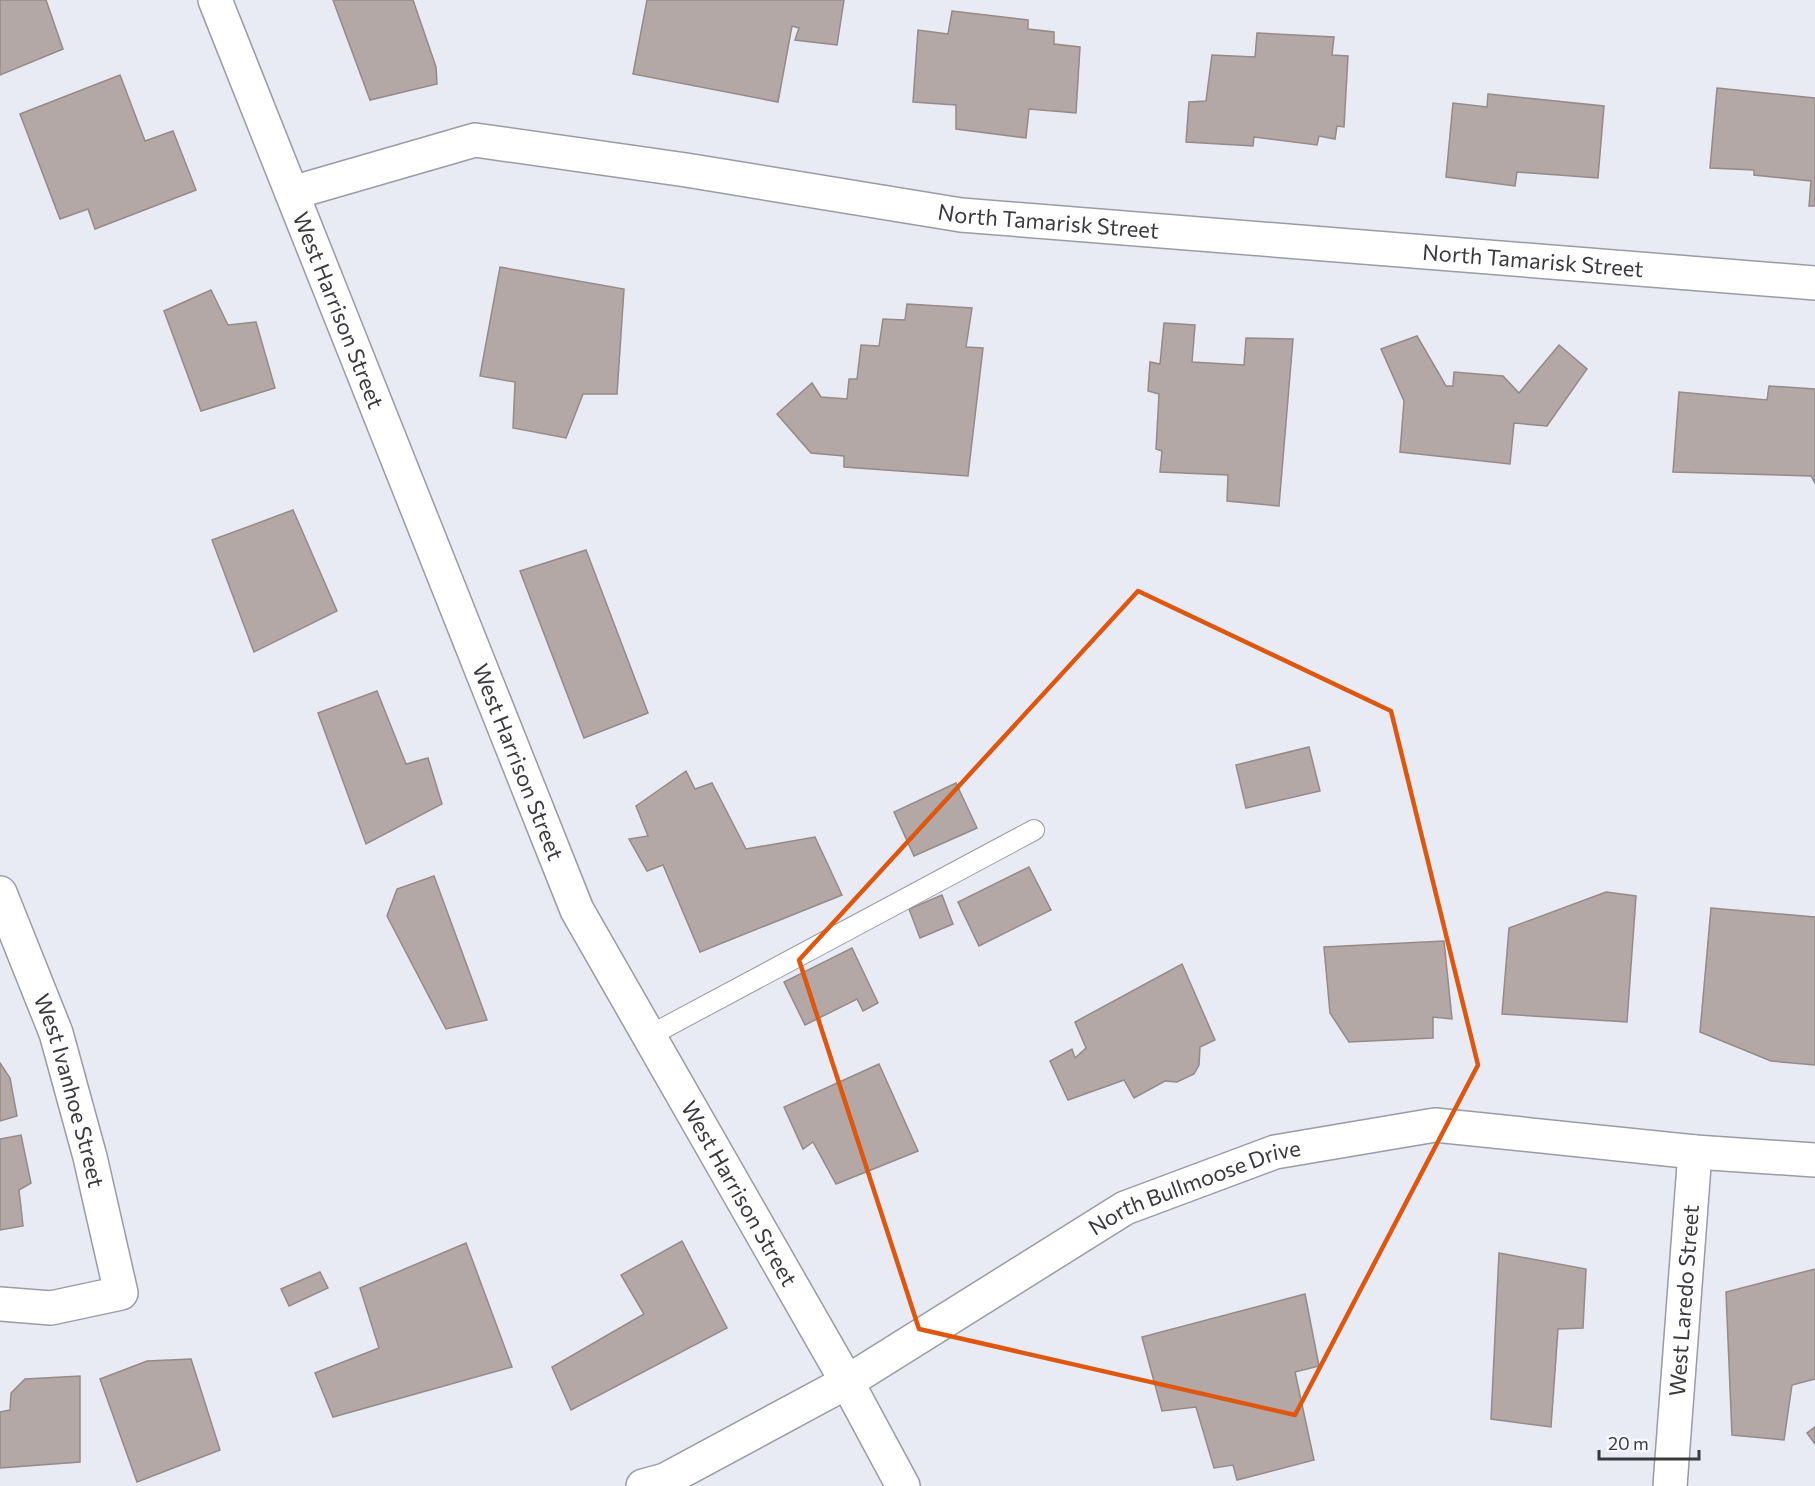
<svg xmlns="http://www.w3.org/2000/svg" width="1815" height="1486" font-family="Commissioner,sans-serif">
	<style>
		.building { fill: #b3a8a5; stroke: #958a87; stroke-width: 1.5 }
		.lines { fill: none; stroke-linecap: round; stroke-linejoin: round }
		.lane-casing { stroke: #9a9ba4; stroke-width: 22 }
		.street-casing { stroke: #9a9ba4; stroke-width: 36 }
		.lane { stroke: #fff; stroke-width: 20 }
		.street { stroke: #fff; stroke-width: 33 }
		.marked { fill: none; stroke: #df570e; stroke-width: 4.5; stroke-linejoin: round }
		.labels { text-anchor: middle; stroke-width: 5; stroke-linejoin: round; paint-order: stroke }
		.street-label { font-size: 22px; fill: #3a3a3e; stroke: #f7f7fe }
	</style>
	<rect width="100%" height="100%" fill="#e8eaf4"/>
	<g class="building">
		<path d="M0,0h46l17,49 -63,26z"/>
		<path d="M333,0h80l23,67 1,17 -67,16z"/>
		<path d="M647,0h197l-7,45 -42,-5 4,-12 -7,-2 -14,76 -145,-28z"/>
		<path d="M952,11l76,9v9l26,3v12l26,3 -4,66 -47,-4 -3,29 -70,-9v-24l-43,-3 5,-72 30,4z"/>
		<path d="M1257,33l77,4 -2,18 16,1 -4,71 -7,-1 -2,13 -16,-3 -2,9 -63,-8 -1,9 -67,-4 3,-40 17,-1 6,-46 43,2z"/>
		<path d="M120,75l25,66 28,-10 23,59 -101,39 -7,-20 -28,10 -40,-105z"/>
		<path d="M1717,88l98,10v108h-6l2,-25 -57,-6v-5l-44,-2z"/>
		<path d="M1488,94l116,12 -6,72 -81,-6 -2,14 -69,-9 7,-74 34,4z"/>
		<path d="M500,267l124,22 -7,105h-34l-17,44 -53,-10 2,-46 -35,-6z"/>
		<path d="M211,290l17,35 28,-3 19,66 -74,23 -37,-100z"/>
		<path d="M907,304l65,4 -6,39 17,1 -15,128 -124,-9v-11l-33,-3 -34,-39 35,-31 9,14 26,2 2,-20h8l4,-34 18,1 4,-27 22,1z"/>
		<path d="M1164,323l31,2 -3,37 52,3 2,-27 47,1 -14,167 -52,-5 1,-26 -68,-3 2,-21 -6,-2 3,-55 -11,-3 2,-29 10,2z"/>
		<path d="M1417,336l29,50h7l1,-14 49,4 16,17 40,-48 28,24 -40,57 -33,-3 -4,41 -110,-12 4,-51 -23,-52z"/>
		<path d="M1769,386l46,3v94l-4,-7 -138,-4 6,-80 88,8z"/>
		<path d="M293,510l44,101 -83,41 -42,-112z"/>
		<path d="M586,550l62,163 -64,25 -64,-167z"/>
		<path d="M377,691l29,73 22,-6 14,46 -76,40 -48,-131z"/>
		<path d="M1309,747l11,44 -74,17 -10,-43z"/>
		<path d="M686,771l9,18 17,-6 34,66 69,-12 27,58 -142,57 -37,-87 -16,6 -18,-32 19,-3 -12,-30z"/>
		<path d="M956,783l21,45 -63,28 -20,-44z"/>
		<path d="M1029,867l22,43 -72,36 -21,-44z"/>
		<path d="M434,876l53,144 -41,9 -59,-113 10,-27z"/>
		<path d="M1606,892l30,4 -9,126 -125,-8 7,-86z"/>
		<path d="M942,895l11,29 -33,14 -11,-29z"/>
		<path d="M1711,908l104,9v148l-44,-4 -71,-29z"/>
		<path d="M1444,941l8,78 -19,-2v21l-84,4 -19,-29 -6,-66z"/>
		<path d="M852,948l26,55 -15,8 -6,-12 -52,26 -21,-43z"/>
		<path d="M1182,964l33,76 -15,7 -1,18 -5,9 -17,8 -12,-1 -31,17 -10,-18 -56,20 -18,-39 22,-12 3,9 11,-10 -11,-26z"/>
		<path d="M0,1063l10,15 7,38 -17,5z"/>
		<path d="M879,1064l39,87 -82,33 -23,-42 -10,7 -19,-42z"/>
		<path d="M21,1135l10,48 -12,7 4,36 -23,4v-91z"/>
		<path d="M682,1241l45,87 -156,82 -19,-43 92,-53 -23,-39z"/>
		<path d="M466,1243l46,124 -179,50 -18,-44 64,-25 -19,-60z"/>
		<path d="M1499,1253l87,16 -3,59 -25,1 -7,98 -60,-8z"/>
		<path d="M1815,1269v110l-23,6 -8,55 -52,-5 -6,-143z"/>
		<path d="M320,1272l8,16 -39,18 -8,-17z"/>
		<path d="M1305,1294l14,72 -24,6 19,88 -77,20 -4,-15 -19,3 -18,-61 -34,4 -20,-74z"/>
		<path d="M191,1359l29,91 -83,32 -37,-103 47,-18z"/>
		<path d="M80,1376v86l-80,6v-56l10,-2 1,-17 14,-14z"/>
		<path d="M1815,1427v17l-8,-11z"/>
	</g>
	<g class="lines">
		<g class="lane-casing">
			<path id="lane" d="M649,1036l385,-206"/>
		</g>
		<g class="street-casing">
			<g id="street">
				<path id="s1" d="M215,0l362,910 270,472 56,104"/>
				<path id="s2" d="M292,193l183,-53 211,30 275,45 854,68"/>
				<path id="s3" d="M0,893l56,140 34,124 31,136 -70,15 -51,-4"/>
				<path id="s4" d="M643,1486l22,-6 182,-98 278,-174 150,-56 160,-27 260,27 120,8"/>
				<path id="s5" d="M1670,1486l25,-334"/>
			</g>
		</g>
		<use href="#lane" class="lane"/>
		<use href="#street" class="street"/>
	</g>
	<path class="marked" d="M1138,591l253,120 87,354 -183,350 -376,-86 -120,-369z"/>
	<g class="labels">
		<g class="street-label">
			<text dy="8" stroke="none"><textPath href="#s2" startOffset="770">North Tamarisk Street</textPath></text>
			<text dy="8" stroke="none"><textPath href="#s2" startOffset="1256">North Tamarisk Street</textPath></text>
			<text dy="8" stroke="none"><textPath href="#s1" startOffset="334">West Harrison Street</textPath></text>
			<text dy="8" stroke="none"><textPath href="#s1" startOffset="820">West Harrison Street</textPath></text>
			<text dy="8" stroke="none"><textPath href="#s3" startOffset="210">West Ivanhoe Street</textPath></text>
			<text dy="8" stroke="none"><textPath href="#s4" startOffset="630">North Bullmoose Drive</textPath></text>
			<text dy="8" stroke="none"><textPath href="#s1" startOffset="1306">West Harrison Street</textPath></text>
			<text dy="8" stroke="none"><textPath href="#s5" startOffset="186">West Laredo Street</textPath></text>
		</g>
	</g>
	<path d="M1599 1450v9h100v-9" fill="none" stroke="#3a3a3e" stroke-width="3"/>
	<text x="1608" y="1450" font-size="18" fill="#3a3a3e" stroke="#f7f7fe" stroke-width="4.5" paint-order="stroke">20 m</text>
</svg>
